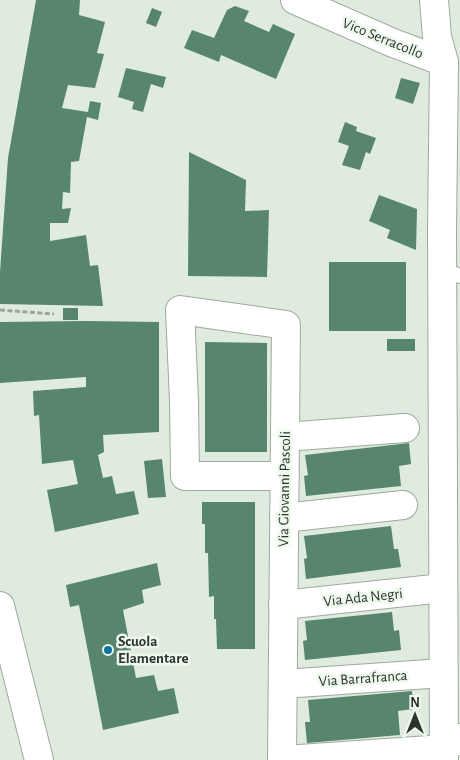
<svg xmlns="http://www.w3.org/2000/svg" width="460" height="760" font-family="'Alegreya Sans',sans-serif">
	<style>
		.building { fill: #57856d }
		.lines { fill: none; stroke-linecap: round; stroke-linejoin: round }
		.lane-casing { stroke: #9fa99d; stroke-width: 16 }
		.street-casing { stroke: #9fa99d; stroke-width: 30 }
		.secondary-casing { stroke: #9fa99d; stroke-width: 30 }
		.path { stroke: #9ba49a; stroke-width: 3; stroke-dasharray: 5 2.5; stroke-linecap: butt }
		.lane { stroke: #fff; stroke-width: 14 }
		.street { stroke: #fff; stroke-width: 28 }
		.secondary { stroke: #fff; stroke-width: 28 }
		.poi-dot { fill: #0d74a0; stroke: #edf9ec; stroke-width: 2 }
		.labels { text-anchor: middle; stroke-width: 5; stroke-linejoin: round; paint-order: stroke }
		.street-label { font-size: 15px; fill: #2f332e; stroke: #edf9ec }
		.poi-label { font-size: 15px; font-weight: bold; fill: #2f332e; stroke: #edf9ec; text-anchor: start }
	</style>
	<rect width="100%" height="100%" fill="#e0ebdf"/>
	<g class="building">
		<path d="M36,0h44l-1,15 26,7 -8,31 7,1 -9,34 -27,-3 -6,23 26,4 2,-11 11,2 -3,17 -11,-3 -8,44 -8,1 -1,31 -7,-1 -1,17 9,-1 -3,15h-18v18l36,-6 4,31 8,-1 5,41 -103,-2v-32l8,-114z"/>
		<path d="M235,6l14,5 -5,10 25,11 4,-8 22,10 -19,45 -55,-24 -2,7 -35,-14 8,-18 22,8 13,-28z"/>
		<path d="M152,8l10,4 -6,15 -10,-4z"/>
		<path d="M126,68l40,9 -3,11 -12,-4 -8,28 -11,-3 2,-7 -16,-5z"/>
		<path d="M401,78l19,5 -7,21 -18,-6z"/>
		<path d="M345,122l12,5 -1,4 20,7 -6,16 -4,-2 -6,18 -18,-5 7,-19 -11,-4z"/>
		<path d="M189,152l57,28 -1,31 24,-1 -2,67 -79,-1z"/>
		<path d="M379,195l38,14 -1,41 -29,-12 3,-8 -21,-9z"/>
		<rect x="329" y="262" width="77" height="69"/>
		<rect x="63" y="308" width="15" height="12"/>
		<path d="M87,321l72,1v110l-56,3 1,17 -6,3 5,23 9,-2 4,18 18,-3 5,23 -84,18 -8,-42 31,-6 -5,-24 -31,4 -3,-49 -5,1 -1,-25 53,-4v-10l-86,6v-61z"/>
		<rect x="387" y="339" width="28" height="12"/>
		<path d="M205,342l62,1v109h-62z"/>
		<path d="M409,443l2,21 -12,2 2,20 -95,10 -2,-20 4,-1 -3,-20z"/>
		<path d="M162,459l4,38 -18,1 -4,-37z"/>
		<path d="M202,502h53v147h-38l-1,-30h-2v-23l-5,1 -1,-44h-3v-29h-3z"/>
		<path d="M391,526l3,23h4l3,18 -95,12 -2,-20 3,-1 -3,-22z"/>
		<path d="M157,563l4,22 -19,5 2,13 -21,7 13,68 18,-3 4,16 16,-3 5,25 -76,17 -24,-125 -9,2 -4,-22z"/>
		<path d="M392,612l2,19 5,-1 2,20 -96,10 -2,-19 4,-1 -2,-19z"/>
		<path d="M412,691l1,18 -15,2 2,24 -93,8 -2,-21h5l-2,-22z"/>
	</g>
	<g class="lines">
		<g class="lane-casing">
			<path id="lane" d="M442,269l18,7"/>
		</g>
		<g class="street-casing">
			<g id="street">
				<path d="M295,0l98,43 51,19"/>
				<path d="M434,0l3,37 7,25 -2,168 2,530"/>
				<path d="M285,437l120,-9"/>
				<path d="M284,518l119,-13"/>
				<path d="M283,605l160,-17"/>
				<path d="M283,684l160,-11"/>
				<path d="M282,760l4,-435 -106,-15 4,91 1,75h100"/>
				<path d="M285,760l159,-11 15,-11"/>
			</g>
		</g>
		<g class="secondary-casing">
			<path id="secondary" d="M0,606l39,154"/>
		</g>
		<path class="path" d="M0,310l54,4"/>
		<use href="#lane" class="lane"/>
		<use href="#street" class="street"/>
		<use href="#secondary" class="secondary"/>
	</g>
	<circle class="poi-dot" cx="108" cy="650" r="5"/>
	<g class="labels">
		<g class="street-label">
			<text transform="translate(383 38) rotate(22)" y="5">Vico Serracollo</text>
			<text transform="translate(284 489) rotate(-89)" y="5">Via Giovanni Pascoli</text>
			<text transform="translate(363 597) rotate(-6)" y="5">Via Ada Negri</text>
			<text transform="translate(363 678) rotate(-4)" y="5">Via Barrafranca</text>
		</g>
		<g class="poi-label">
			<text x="118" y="646">Scuola<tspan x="118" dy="17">Elamentare</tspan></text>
		</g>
	</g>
	<g transform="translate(415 715)" stroke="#edf9ec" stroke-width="4" paint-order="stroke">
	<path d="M0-4L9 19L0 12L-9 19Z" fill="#2f332e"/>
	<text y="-8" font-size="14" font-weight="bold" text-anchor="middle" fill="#2f332e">N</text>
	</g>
</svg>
